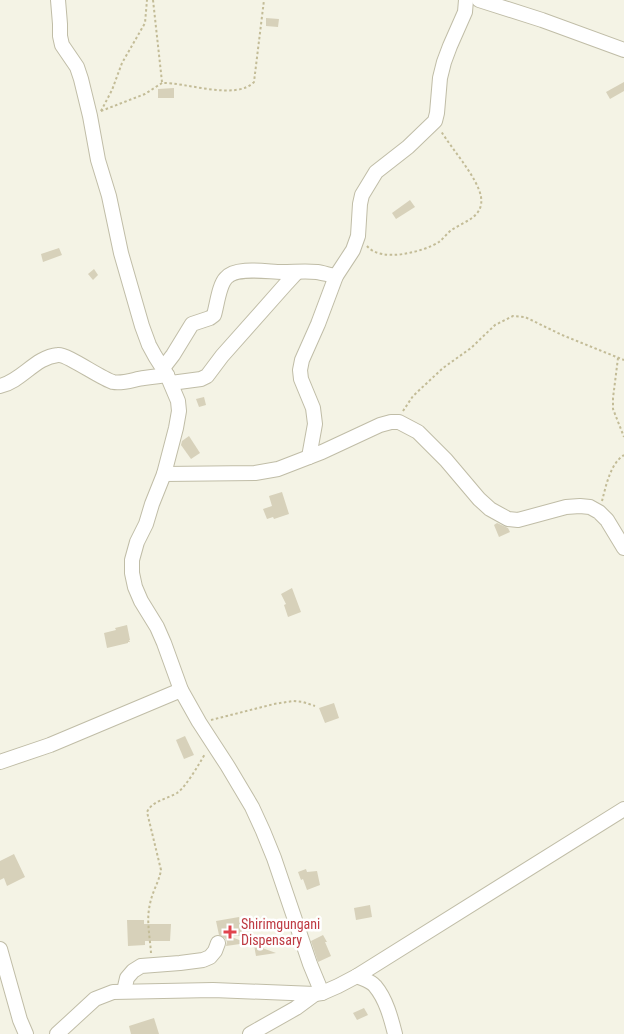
<svg xmlns="http://www.w3.org/2000/svg" width="624" height="1034" font-family="'Roboto Condensed',sans-serif">
	<style>
		.building { fill: #d7d1ba }
		.lines { fill: none; stroke-linecap: round; stroke-linejoin: round }
		.minor-casing { stroke: #c0bda7; stroke-width: 16 }
		.path { stroke: #c3bc97; stroke-width: 2; stroke-dasharray: 2.5 2.5; stroke-linecap: butt }
		.minor { stroke: #fff; stroke-width: 14 }
		.health-dot { fill: #e0444e; stroke: #fff; stroke-width: 2 }
		.labels { text-anchor: middle; stroke-width: 5; stroke-linejoin: round; paint-order: stroke }
		.health-label { font-size: 14px; fill: #be3a42; stroke: #fff; text-anchor: start }
	</style>
	<rect width="100%" height="100%" fill="#f4f3e5"/>
	<g class="building">
		<path d="M266,18l13,1 -1,8 -12,-1z"/>
		<path d="M624,82v9l-14,8 -4,-7z"/>
		<path d="M174,88v10h-16v-9z"/>
		<path d="M410,200l5,7 -19,12 -4,-6z"/>
		<path d="M59,248l3,7 -19,7 -2,-8z"/>
		<path d="M94,269l4,6 -5,5 -5,-6z"/>
		<path d="M204,397l2,8 -7,2 -3,-8z"/>
		<path d="M189,436l11,17 -9,6 -10,-14 1,-4z"/>
		<path d="M282,492l7,22 -15,5 -1,-2 -6,2 -4,-10 9,-3 -3,-10z"/>
		<path d="M497,523l11,5 2,4 -11,5 -5,-12z"/>
		<path d="M292,588l9,24 -13,5 -4,-12 2,-1 -5,-10z"/>
		<path d="M127,625l3,15h-1l1,2h-2v1l-21,5 -3,-15 12,-3 -1,-2z"/>
		<path d="M334,703l5,15 -14,5 -6,-15z"/>
		<path d="M185,736l9,19 -10,4 -8,-19z"/>
		<path d="M14,854l11,23 -18,9 -3,-8 -4,2v-19z"/>
		<path d="M306,869l1,3 10,-1 3,14 -13,5 -4,-11 -2,1 -3,-8z"/>
		<path d="M370,905l2,12 -16,3 -2,-12z"/>
		<path d="M239,917l4,19h-14l18,7 -21,3 1,-4 -2,-4 -6,-3 -3,-14z"/>
		<path d="M127,920h17v4h27l-1,17h-25v4l-17,1z"/>
		<path d="M323,935l4,7h-2l6,14 -13,6 -7,-21z"/>
		<path d="M254,945l22,8 -20,3z"/>
		<path d="M364,1008l4,7 -11,5 -4,-7z"/>
		<path d="M154,1018l5,16h-28l-2,-8z"/>
	</g>
	<g class="lines">
		<g class="minor-casing">
			<g id="minor">
				<path d="M58,0l2,24v12l2,9 15,22 4,12 9,37 8,44 11,36 12,57 21,73 7,19 6,11 12,19 11,26 1,10 -3,17 -12,46 -12,30 -6,20 -9,18 -5,18v13l3,14 6,14 16,26 7,16 17,47 18,32 28,43 25,42 11,24 11,27 36,106 12,29"/>
				<path d="M479,0l63,20 82,30"/>
				<path d="M163,368l10,-13 19,-31 18,-6 4,-3c3,-10 5,-30 12,-37 10,-12 42,-6 56,-6 12,0 24,-1 35,0 6,1 13,3 19,4"/>
				<path d="M171,383l30,-4 6,-3 15,-20 63,-71 12,-13"/>
				<path d="M0,386c22,-5 35,-29 58,-31 9,-1 42,23 55,27 10,2 22,-3 31,-4 8,-1 16,-2 23,-3"/>
				<path d="M309,457l6,-33 -2,-16 -12,-29 -1,-9 2,-10 16,-36 18,-48 17,-26 5,-14 2,-32 2,-9 14,-23 32,-25 27,-26 2,-8 3,-35 4,-16 6,-16 15,-34 1,-12"/>
				<path d="M164,474l91,-1 23,-4 44,-17 58,-27 11,-3h8l19,10 28,28 33,39 11,10 18,10 10,1 48,-13 14,-1 10,1 9,5 8,8 17,28"/>
				<path d="M0,762l50,-17 131,-55"/>
				<path d="M0,949l20,71 6,14"/>
				<path d="M357,976c6,3 14,5 18,10 11,13 16,32 20,48"/>
				<path d="M124,991l3,-13 6,-7 8,-5 39,-3 23,-3 7,-3 5,-6 3,-8"/>
				<path d="M57,1034l38,-35 18,-7 100,-2 102,4 7,-1 16,-7 19,-10 267,-167"/>
				<path d="M250,1034l46,-26 19,-14"/>
			</g>
		</g>
		<g class="path">
			<path d="M153,0l9,82"/>
			<path d="M101,111l44,-17 17,-11c23,-1 74,18 92,-1l10,-82"/>
			<path d="M101,111l11,-21 10,-27 23,-40 2,-23"/>
			<path d="M367,246c14,17 56,6 72,-4 5,-4 9,-10 14,-13 13,-8 31,-13 28,-32 -3,-19 -30,-49 -40,-66"/>
			<path d="M618,358l-5,40v11l11,28"/>
			<path d="M403,411l10,-15 30,-28 28,-20 24,-23 18,-9 12,1 37,18 62,25"/>
			<path d="M602,501c4,-15 8,-37 22,-46"/>
			<path d="M211,720l63,-16 19,-3 10,1 12,4"/>
			<path d="M151,953c-1,-16 -5,-33 -1,-49 2,-12 9,-22 11,-34l-14,-58c5,-11 20,-13 30,-19 9,-6 22,-29 28,-39"/>
		</g>
		<use href="#minor" class="minor"/>
	</g>
	<path class="health-dot" d="M227.5 924.5h5v5h5v5h-5v5h-5v-5h-5v-5h5z"/>
	<g class="labels">
		<g class="health-label">
			<text x="241" y="929">Shirimgungani<tspan x="241" dy="16">Dispensary</tspan></text>
		</g>
	</g>
</svg>
